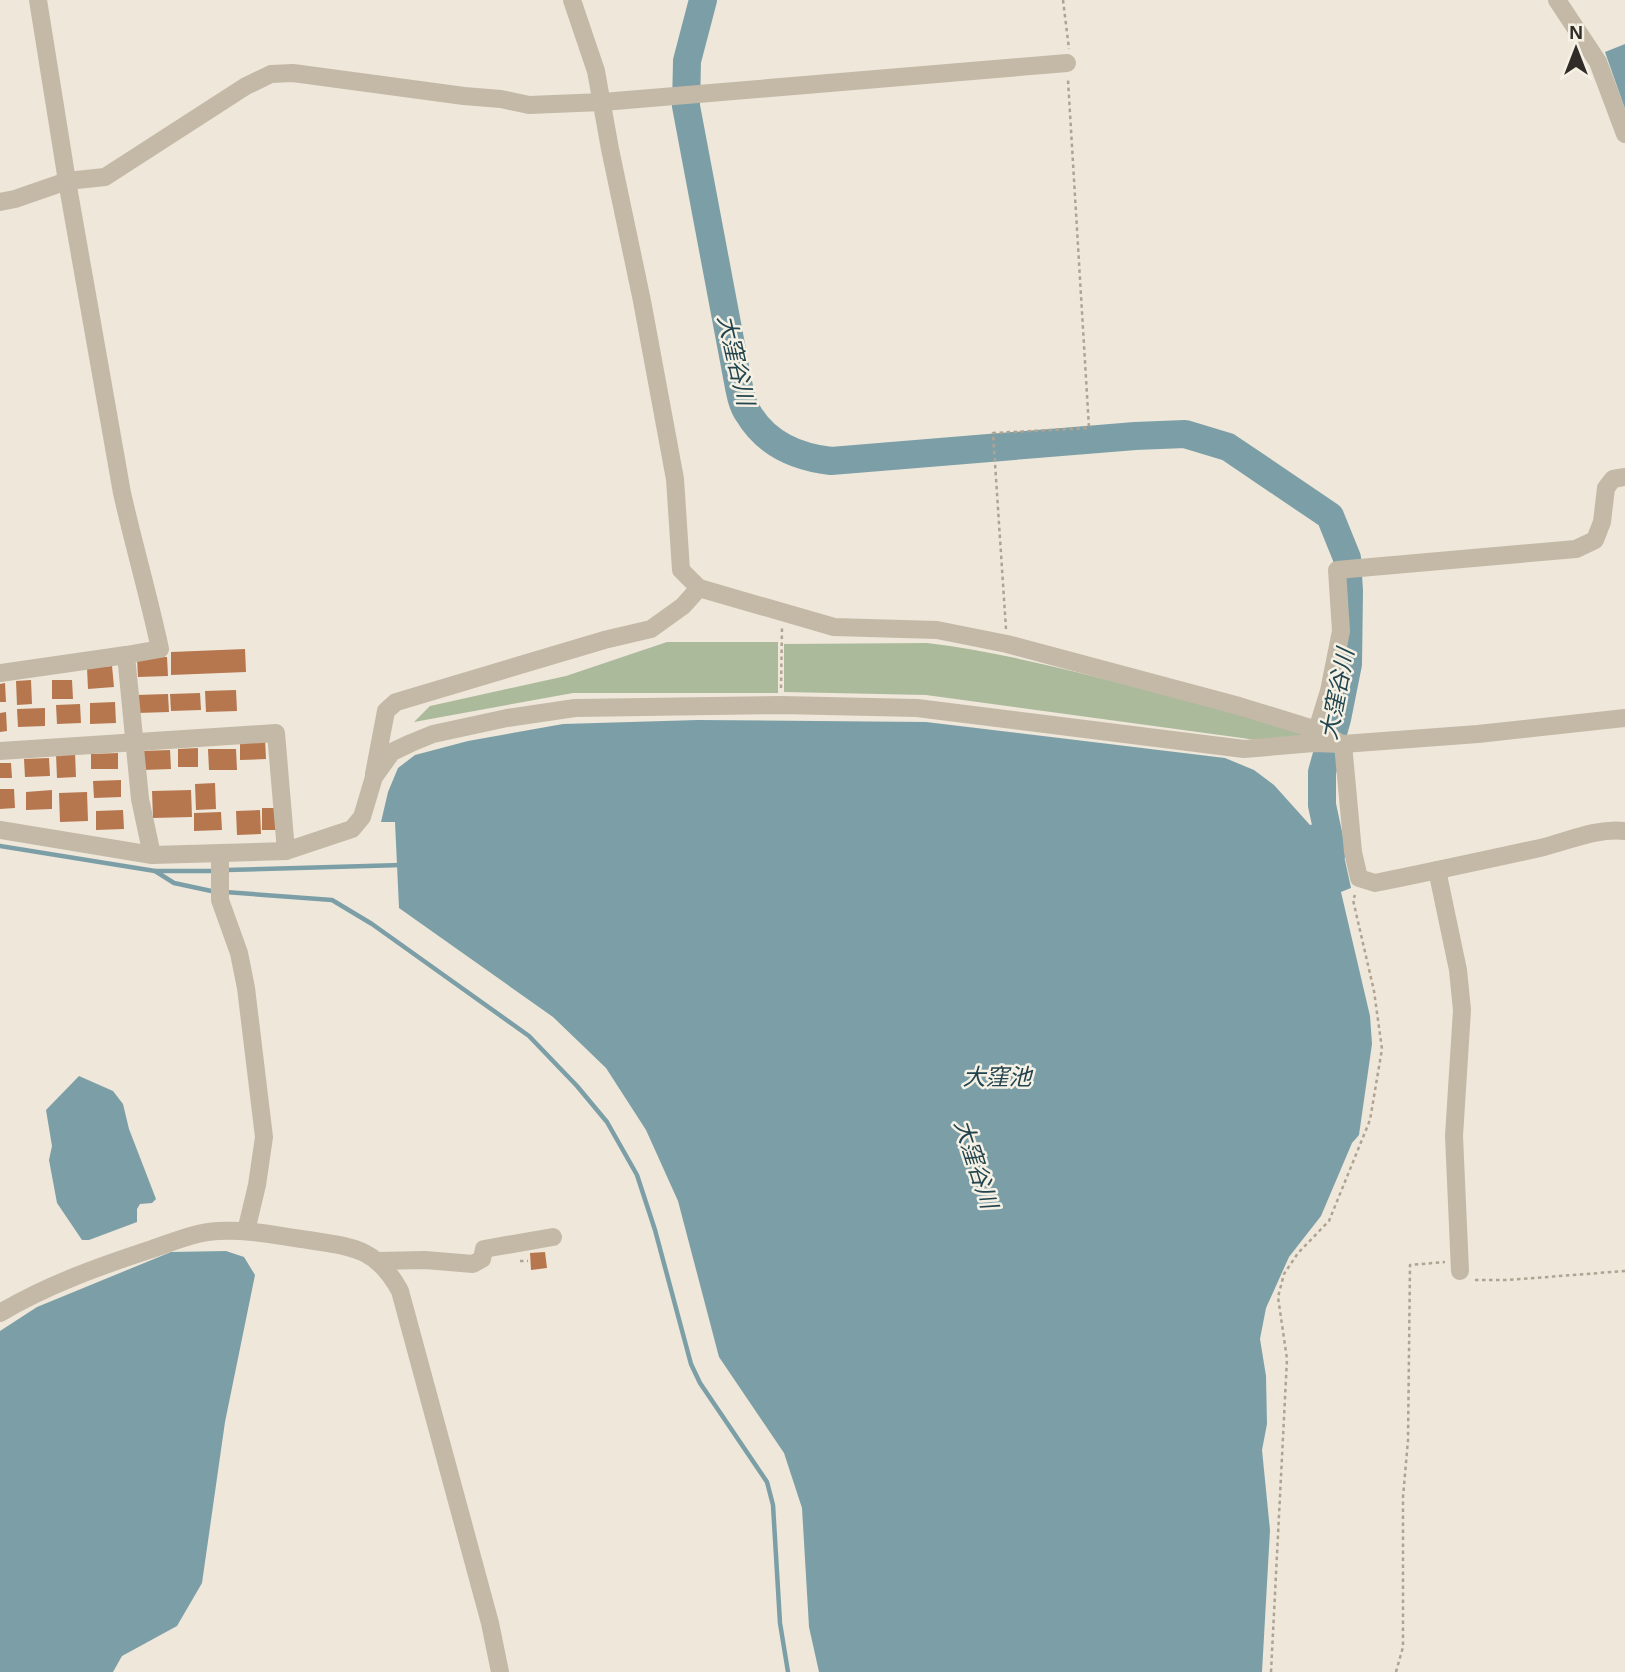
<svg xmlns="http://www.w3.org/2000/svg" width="1625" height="1672" font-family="Arial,'Noto Sans JP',sans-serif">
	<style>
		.green { fill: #acba9c }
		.water { fill: #7c9fa7 }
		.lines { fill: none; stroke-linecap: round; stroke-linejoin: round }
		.stream { stroke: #7c9fa7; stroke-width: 4.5 }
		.river { stroke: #7c9fa7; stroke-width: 28 }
		.building { fill: #b6774f }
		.path { stroke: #afa392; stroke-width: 2.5; stroke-dasharray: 3.5 3.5; stroke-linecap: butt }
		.minor { stroke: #c4b9a7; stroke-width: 18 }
		.labels { text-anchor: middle; stroke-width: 5; stroke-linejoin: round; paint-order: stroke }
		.water-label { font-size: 23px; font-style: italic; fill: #22444e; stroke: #f6f1e5 }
	</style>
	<rect width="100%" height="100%" fill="#eee7da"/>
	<g class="green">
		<path d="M667,642h111v51h-205l-159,29 16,-16 136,-30z"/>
		<path d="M927,643c58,7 113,20 169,34 72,17 143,36 213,59l-45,5 -338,-46 -142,-3v-48z"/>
	</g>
	<g class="water">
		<path d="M1625,44v65l-20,-57z"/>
		<path d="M698,720l228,2 299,36 29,12 20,15 36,40 26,-6 15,69 -10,4 29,124 2,28 -13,91 -7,8 -31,73 -32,41 -23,51 -6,31 6,37 1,48 -5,26 8,80 -8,142h-443l-10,-45 -7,-119 -18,-55 -65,-96 -41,-156 -32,-71 -40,-62 -53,-51 -154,-109 -4,-86h-14l7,-30 10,-24 17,-13 53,-14 95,-17z"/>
		<path d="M79,1076l34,15 10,13 6,25 27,70 -4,4 -12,1 -3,5v13l-48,18h-7l-25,-37 -8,-43 3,-14 -6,-36z"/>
		<path d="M226,1251l18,6 11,18 -30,147 -23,161 -25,43 -55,30 -9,16h-113v-341l37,-24 134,-55z"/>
	</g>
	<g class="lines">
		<g class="stream">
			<path d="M0,846l155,25h62"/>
			<path d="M226,870l176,-5"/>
			<path d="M155,871l19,12 42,9"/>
			<path d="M225,892l107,8 40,24 157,112 48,50 30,36 30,53 18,55 36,134 9,19 67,99 6,23 7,118 8,49"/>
		</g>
		<path class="river" d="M703,0l-16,61 -1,45 52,276c2,10 4,23 10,31 18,31 48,44 83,48l304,-25 50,-2 43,13 102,69 17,42 2,33 -1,73 -11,55 -15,53v33l10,47 -7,4"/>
	</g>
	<g class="building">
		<path d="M245,649l1,23 -75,3v-23z"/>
		<path d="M167,657l1,19 -30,1 -1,-19z"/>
		<path d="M112,666l2,21 -26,2 -1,-21z"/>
		<path d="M31,680l1,24 -15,1 -1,-24z"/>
		<path d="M52,680h20l1,19h-21z"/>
		<path d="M5,683l1,19h-6v-18z"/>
		<path d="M236,690l1,21 -31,1 -1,-21z"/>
		<path d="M200,693l1,17 -30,1 -1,-17z"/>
		<path d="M168,694l1,18 -32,1 -1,-18z"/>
		<path d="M115,702l1,21 -26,1v-21z"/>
		<path d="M80,704l1,19 -24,1 -1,-19z"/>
		<path d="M45,708v18l-27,1 -1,-18z"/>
		<path d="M6,712l1,19 -7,1v-19z"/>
		<path d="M265,739l1,20 -26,1v-20z"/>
		<path d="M198,748v19h-20v-18z"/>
		<path d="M208,749h28l1,21h-28z"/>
		<path d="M170,750l1,19 -29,1 -1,-19z"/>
		<path d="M75,753l1,24 -19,1 -1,-24z"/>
		<path d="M118,753v16h-27v-15z"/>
		<path d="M49,758l1,18 -25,1 -1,-18z"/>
		<path d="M0,763h11l1,15h-12z"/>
		<path d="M121,780v17l-27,1 -1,-17z"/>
		<path d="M215,783l1,26 -20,1 -1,-26z"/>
		<path d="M0,789h14l1,19 -15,1z"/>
		<path d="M52,790v19l-26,1v-18z"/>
		<path d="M191,790l1,27 -39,1 -1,-27z"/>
		<path d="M87,792l1,29 -28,1 -1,-29z"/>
		<path d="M262,808h13l1,22h-14z"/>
		<path d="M123,810l1,19 -28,1v-19z"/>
		<path d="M260,810l1,24 -24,1 -1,-24z"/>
		<path d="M221,812l1,18 -28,1v-18z"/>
		<path d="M545,1252l2,16 -16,2 -1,-17z"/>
	</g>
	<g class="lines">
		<g class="path">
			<path d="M1063,0l6,49"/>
			<path d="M1006,629l-13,-196 96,-5 -21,-348"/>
			<path d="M781,688l1,-60"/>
			<path d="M520,1261h8"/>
			<path d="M1475,1280h33l117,-9"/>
			<path d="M1271,1672l16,-313 -9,-62 6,-23 14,-21 31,-32 41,-101 12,-71 -8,-58 -21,-91 2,-5"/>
			<path d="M1396,1672l7,-25v-150l5,-57 2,-175 35,-3"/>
		</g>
		<g class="minor">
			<path d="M38,0l29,181 55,312c12,53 27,104 38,156l-34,6 14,144 12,56"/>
			<path d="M572,0l24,71 14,78 32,152 33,178 6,91 18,18 135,39 103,3 70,14 232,62 78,24 23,13"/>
			<path d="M1557,0l41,62 27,72"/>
			<path d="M0,202l15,-3 52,-18 38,-4 141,-91 25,-12 22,-1 171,23 37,3 28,6 74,-3 464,-39"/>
			<path d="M0,673l126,-18"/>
			<path d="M1317,730l12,-39 12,-60 -4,-61 239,-21 19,-9 7,-18 4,-34 7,-9 12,-2"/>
			<path d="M1343,744l10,108 6,26 16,5c55,-11 110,-23 165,-35 29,-7 55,-20 85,-17"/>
			<path d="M0,751l276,-18 10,118"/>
			<path d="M374,774l12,-63 10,-9 208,-62 47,-11 32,-23 16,-18"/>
			<path d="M0,830l152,25 134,-4 66,-22 10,-12 12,-40 18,-25 19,-9 22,-9 74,-16 68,-10 206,-3 136,3 327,41 70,-6 29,1 135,-10 147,-16"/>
			<path d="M220,855v45l19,53 7,35 18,149 -7,48 -11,46"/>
			<path d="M1437,870l21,100 4,40 -8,126 6,135"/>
			<path d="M377,1261l48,-1 48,4 9,-5 2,-10 69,-12"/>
			<path d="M0,1313c47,-28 100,-47 152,-64 21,-7 44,-17 66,-18 30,-2 61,5 90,9 45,7 69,8 92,51l90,332 10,49"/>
		</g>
	</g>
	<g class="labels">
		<g class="water-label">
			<text transform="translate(736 360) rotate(77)" y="8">大窪谷川</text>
			<text transform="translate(1337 694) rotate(-79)" y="8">大窪谷川</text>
			<text x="997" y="1085">大窪池</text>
			<text transform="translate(976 1164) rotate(72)" y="8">大窪谷川</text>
		</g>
	</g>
	<g transform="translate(1576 49)" stroke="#f6f1e5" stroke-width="5" paint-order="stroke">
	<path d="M0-5L12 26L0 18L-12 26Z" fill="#312c27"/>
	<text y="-10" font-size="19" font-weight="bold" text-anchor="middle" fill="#312c27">N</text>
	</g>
</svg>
